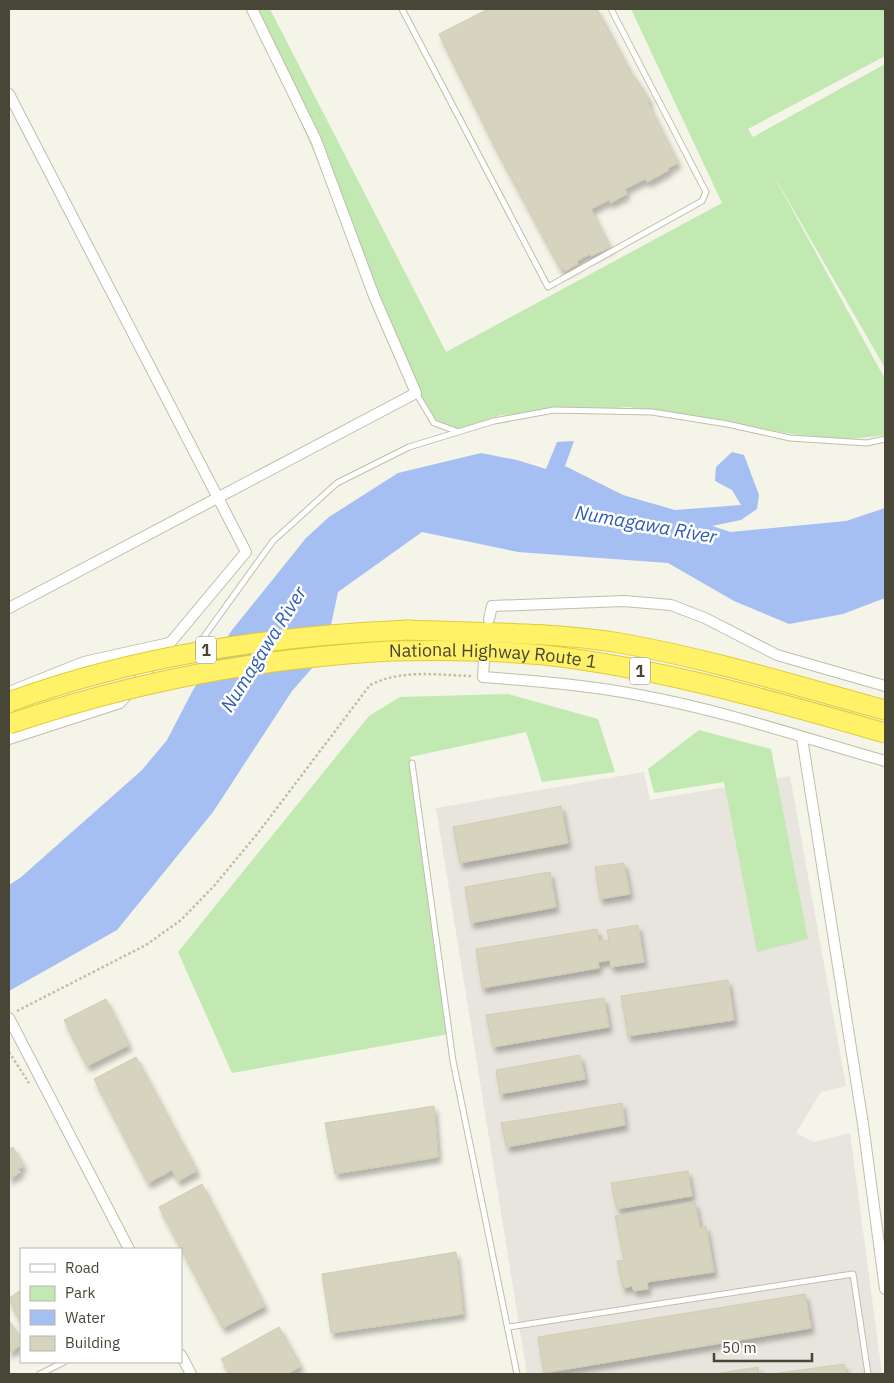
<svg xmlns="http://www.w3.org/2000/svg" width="894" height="1383" font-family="'IBM Plex Sans',sans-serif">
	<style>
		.industrial { fill: #e7e5dd }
		.green { fill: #c2e9b1 }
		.parking { fill: #e6e5e0 }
		.water { fill: #a5bff2 }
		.building { fill: #d6d3be; stroke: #d1cdb1; filter: url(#shadow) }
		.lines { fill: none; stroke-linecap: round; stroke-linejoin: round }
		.lane-casing { stroke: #c0beab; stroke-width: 7 }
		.street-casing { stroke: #c0beab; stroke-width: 12 }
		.highway-casing { stroke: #e0cb38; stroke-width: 21 }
		.path { stroke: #c2be9c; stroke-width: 2.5; stroke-dasharray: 2.5 2.5; stroke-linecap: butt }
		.lane { stroke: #fff; stroke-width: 5 }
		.street { stroke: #fff; stroke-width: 10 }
		.highway { stroke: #fff269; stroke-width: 19 }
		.highway-bridge-casing { stroke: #e0cb38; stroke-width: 21; stroke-linecap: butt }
		.highway-bridge { stroke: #fff269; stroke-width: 19 }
		.labels { text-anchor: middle; stroke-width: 5; stroke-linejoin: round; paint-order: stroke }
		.shield { fill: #fff; stroke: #7f7e73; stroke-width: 1 }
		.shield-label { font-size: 16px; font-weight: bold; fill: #484637 }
		.street-label { font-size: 18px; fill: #484637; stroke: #fff }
		.water-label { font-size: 19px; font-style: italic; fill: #2e5bb6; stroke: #fff }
	</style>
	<defs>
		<filter id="shadow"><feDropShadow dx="3" dy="5.5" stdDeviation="2.5" flood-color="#0004"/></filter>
	</defs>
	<rect width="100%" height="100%" fill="#f4f4e9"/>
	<path class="industrial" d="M644,772l6,28 140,-24 56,310 -25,6 -25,41 18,9 36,-9 32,241h-355l-91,-566z"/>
	<g class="green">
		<path d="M251,9h19l176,343 276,-149 -91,-194h254v47l-137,73 5,8 132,-73v304l-115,-199 115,210v56l-50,6 -206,-34 -128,8 -43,16 -27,-13z"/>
		<path d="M508,694l90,25 17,53 -73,10 -16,-50 -116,25 39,277 -217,39 -54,-121 191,-236 31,-19z"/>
		<path d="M699,730l72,19 37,190 -51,13 -33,-170 -70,11 -6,-24z"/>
	</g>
	<path class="parking" d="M713,797l27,150 -67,15 -30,-147z"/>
	<path class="water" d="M574,441l-9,25 58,29 52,15 66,-5 -9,-15 -17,-9 1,-14 16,-15 12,3 15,40 -2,14 -16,11 -29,6 19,6 115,-11 39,-13v90l-42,16 -54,10 -55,-23 -66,-38 -150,-11 -96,-20 -84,60 -9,43 6,7 -43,49 -79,121 -96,118 -108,61v-106l11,-7 122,-108 25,-30 26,-50 39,-60 74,-92 23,-21 69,-44 83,-20 36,7 29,9 11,-27z"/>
	<g class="building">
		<path d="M488,9h109l37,69 1,-1 15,24 -2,2 30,60 -10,5 1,2 -22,12 -2,-3 -20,10 2,5 -17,9 -1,-3 -18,9 19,38 -19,9 -1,-2 -13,7 1,3 -13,7 -1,-2 -3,1 -65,-121 -57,-115z"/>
		<path d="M561,806l7,37 -108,20 -7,-36z"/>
		<path d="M624,863l6,31 -30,5 -5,-32z"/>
		<path d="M550,872l6,35 -85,16 -6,-36z"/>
		<path d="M638,925l6,37 -33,5 -1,-7 -12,2 1,6 -117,20 -6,-39 121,-20 2,12 10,-1 -2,-10z"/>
		<path d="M728,980l6,40 -106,16 -7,-40z"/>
		<path d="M604,998l5,29 -116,20 -7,-32z"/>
		<path d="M106,999l23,46 -42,21 -23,-46z"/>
		<path d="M580,1055l5,24 -85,15 -4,-24z"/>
		<path d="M136,1057l61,114 -19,10 -6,-11 -24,13 -54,-104z"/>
		<path d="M622,1103l3,22 -118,22 -6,-24z"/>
		<path d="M434,1106l4,51 -103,17 -10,-51z"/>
		<path d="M13,1147l11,19 -6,3 3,3 -12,7v-30z"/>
		<path d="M688,1171l4,25 -75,13 -6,-26z"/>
		<path d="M202,1184l63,122 -42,22 -64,-121z"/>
		<path d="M695,1202l5,26 6,-2 8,46 -67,10 1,7 -14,2 -2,-5 -9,2 -6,-27 7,-1 -9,-44z"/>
		<path d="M456,1252l7,62 -132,19 -9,-59z"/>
		<path d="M21,1290v33l-12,-23v-2z"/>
		<path d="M805,1294l6,34 -267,45 -6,-36z"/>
		<path d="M9,1320l12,19v6l-12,8z"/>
		<path d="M279,1327l22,39 -14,8h-57l-9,-15z"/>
		<path d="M844,1364l2,10 -67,-1z"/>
		<path d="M758,1367l1,7h-45z"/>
	</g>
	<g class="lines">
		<g class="lane-casing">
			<g id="lane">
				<path d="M402,9l146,278 154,-86 4,-9 -95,-183"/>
				<path d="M416,393l18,30 22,8"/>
				<path d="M203,638l70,-97 64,-58 72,-36 85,-26 60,-11 98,2 75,12 63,14 77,5 18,-4"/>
				<path d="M412,763l41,298 64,313"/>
				<path d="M509,1327l344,-53 15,100"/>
				<path d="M40,1374l24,-12"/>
			</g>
		</g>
		<g class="street-casing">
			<g id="street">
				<path d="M9,94l237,458 -126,151 -111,36"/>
				<path d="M9,608l407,-215 -42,-97 -58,-156 -64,-131"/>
				<path d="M489,619l3,-13 132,-5 47,4 34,13 72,37 108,31"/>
				<path d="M484,661l-1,16c52,4 104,8 156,18 83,15 165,43 246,66"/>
				<path d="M9,692l75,-30 85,-19"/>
				<path d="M802,738l61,386 22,165"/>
				<path d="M9,1018l120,231"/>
				<path d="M181,1355l10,19"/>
			</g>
		</g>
		<g class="highway-casing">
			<g id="highway">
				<path d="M408,630c71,3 143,2 212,13 90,16 177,43 265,67"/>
				<path id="s1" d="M389,651c52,-1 103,-1 155,4 116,13 229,46 341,78"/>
			</g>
		</g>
		<g class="path">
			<path d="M17,1011l129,-66 35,-25 33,-34 44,-53 112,-148c32,-16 67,-10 102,-9"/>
			<path d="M9,1052l20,31"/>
		</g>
		<use href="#lane" class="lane"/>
		<use href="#street" class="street"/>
		<use href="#highway" class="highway"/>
		<g class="highway-bridge-casing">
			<g id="highway-bridge">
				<path d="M9,702c128,-47 263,-66 399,-72"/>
				<path d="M9,724c128,-43 245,-65 380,-73"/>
			</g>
		</g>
		<use href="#highway-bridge" class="highway-bridge"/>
	</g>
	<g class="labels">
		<g class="shield">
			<rect x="196" y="636.5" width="20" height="27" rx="4"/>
			<rect x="630" y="657.5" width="20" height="27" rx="4"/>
		</g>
		<g class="shield-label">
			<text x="206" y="656">1</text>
			<text x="640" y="677">1</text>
		</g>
		<g class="street-label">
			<text dy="6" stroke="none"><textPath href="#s1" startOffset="104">National Highway Route 1</textPath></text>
		</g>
		<g class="water-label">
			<text transform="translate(646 524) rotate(10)" y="7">Numagawa River</text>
			<text transform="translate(263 649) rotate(-58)" y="7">Numagawa River</text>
		</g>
	</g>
	<rect width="894" height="1383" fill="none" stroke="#484637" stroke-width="20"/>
	<rect x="20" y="1248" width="162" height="115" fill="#ffffff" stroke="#b6b5af"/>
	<rect x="30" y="1264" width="25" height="8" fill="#ffffff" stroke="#b6b5af"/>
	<text x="65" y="1273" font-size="15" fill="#484637">Road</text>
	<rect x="30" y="1286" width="25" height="15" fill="#c2e9b1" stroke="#b6b5af"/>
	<text x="65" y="1298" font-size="15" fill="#484637">Park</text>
	<rect x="30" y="1310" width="25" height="15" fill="#a5bff2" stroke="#b6b5af"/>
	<text x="65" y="1323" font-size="15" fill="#484637">Water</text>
	<rect x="30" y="1336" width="25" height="15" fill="#d6d3be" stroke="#b6b5af"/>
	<text x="65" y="1348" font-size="15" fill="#484637">Building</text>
	<path d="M714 1353v8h98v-8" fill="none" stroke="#484637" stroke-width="2.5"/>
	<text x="722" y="1353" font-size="15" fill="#484637" stroke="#ffffff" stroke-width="4" paint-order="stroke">50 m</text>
</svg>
